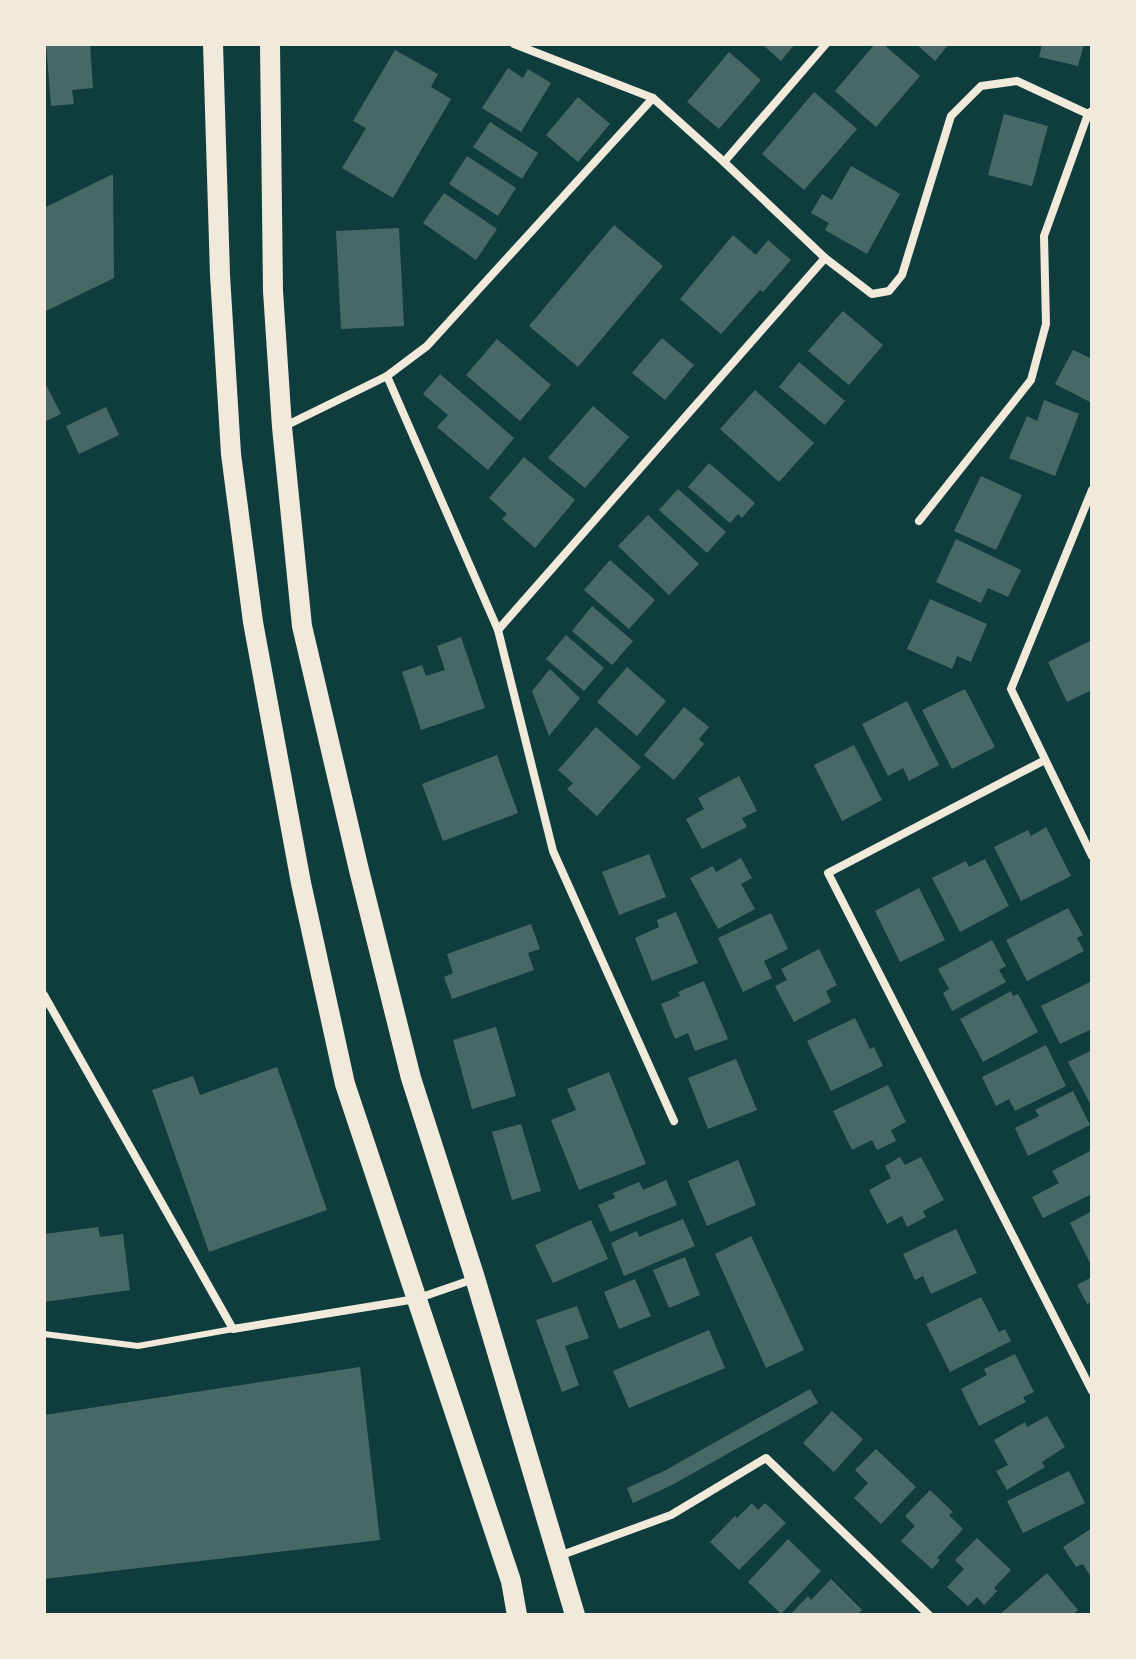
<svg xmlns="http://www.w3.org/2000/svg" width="1136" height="1659" font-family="'Space Grotesk',sans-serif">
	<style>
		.building { fill: #486865 }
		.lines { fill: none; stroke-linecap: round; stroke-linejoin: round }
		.service { stroke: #f1e9da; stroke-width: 6 }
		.minor { stroke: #f1e9da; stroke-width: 8 }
		.primary { stroke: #f1e9da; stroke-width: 20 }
	</style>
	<rect width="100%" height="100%" fill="#0f3d3e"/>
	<g class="building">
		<path d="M46,44h44l3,44 -21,2 2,14 -23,2z"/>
		<path d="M762,44h33l-14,17z"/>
		<path d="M875,44h8l37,32 -44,51 -41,-36z"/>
		<path d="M916,44h33l-14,17z"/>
		<path d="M1042,44h42l-6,22 -39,-9z"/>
		<path d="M395,50l43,24 -7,13 20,12 -58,99 -51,-30 24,-40 -13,-7z"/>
		<path d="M729,52l32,28 -42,49 -32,-27z"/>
		<path d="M508,68l15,10 5,-9 23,14 -30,49 -39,-24z"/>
		<path d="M814,92l43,37 -53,61 -42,-36z"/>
		<path d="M578,97l32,27 -32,38 -32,-27z"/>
		<path d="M1004,114l44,12 -16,60 -44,-11z"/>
		<path d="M490,122l48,31 -16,26 -49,-32z"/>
		<path d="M467,156l49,32 -18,28 -49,-32z"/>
		<path d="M851,166l49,28 -33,60 -42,-24 4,-7 -18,-10 11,-19 10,6z"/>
		<path d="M113,174l1,104 -70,34v-104z"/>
		<path d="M444,193l53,36 -21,31 -53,-37z"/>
		<path d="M614,225l49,41 -85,101 -49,-41z"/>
		<path d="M399,228l5,98 -63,3 -5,-98z"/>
		<path d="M733,235l23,20 12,-15 23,20 -28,32 -3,-2 -39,44 -41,-35z"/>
		<path d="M843,311l40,34 -34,40 -41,-34z"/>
		<path d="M662,338l32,27 -29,35 -33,-27z"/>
		<path d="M497,339l54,46 -31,36 -54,-46z"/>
		<path d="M1073,350l19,9v44l-37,-19z"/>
		<path d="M799,362l46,39 -20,24 -46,-38z"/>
		<path d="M440,374l74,64 -26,32 -51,-43 11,-12 -25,-21z"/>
		<path d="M44,381l17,33 -17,8z"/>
		<path d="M755,390l59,53 -35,39 -59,-53z"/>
		<path d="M1044,400l35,14 -24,62 -46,-18 18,-42 10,5z"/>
		<path d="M593,406l36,31 -44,51 -37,-30z"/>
		<path d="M106,407l13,28 -40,19 -13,-28z"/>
		<path d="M524,457l51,43 -40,48 -33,-29 5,-5 -18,-16z"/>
		<path d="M709,463l46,40 -13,15 -4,-4 -8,9 -42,-36z"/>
		<path d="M981,476l41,19 -26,55 -42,-19z"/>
		<path d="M678,489l48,43 -19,21 -48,-43z"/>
		<path d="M648,515l51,49 -30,31 -51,-49z"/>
		<path d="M956,539l65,31 -13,27 -20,-9 -7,15 -45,-21z"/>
		<path d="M610,560l45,40 -26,29 -45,-39z"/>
		<path d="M930,599l57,25 -16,38 -14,-6 -5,13 -45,-20z"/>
		<path d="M592,606l41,35 -21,24 -40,-34z"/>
		<path d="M566,635l38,33 -20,23 -38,-32z"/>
		<path d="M461,637l24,71 -64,22 -19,-58 20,-7 4,11 19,-6 -8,-24z"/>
		<path d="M1092,640v50l-25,12 -19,-40z"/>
		<path d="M627,667l39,34 -29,35 -40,-34z"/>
		<path d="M550,669l30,29 -31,38 -17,-45z"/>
		<path d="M965,689l30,58 -43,22 -30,-59z"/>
		<path d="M907,701l32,64 -30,16 -6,-13 -15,8 -26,-52z"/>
		<path d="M684,707l25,20 -10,12 5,5 -30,36 -30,-25z"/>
		<path d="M596,727l45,40 -44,49 -30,-27 6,-6 -15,-13z"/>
		<path d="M854,745l28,55 -40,21 -28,-56z"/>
		<path d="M497,755l21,58 -75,28 -21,-57z"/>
		<path d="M739,776l18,35 -15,7 5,9 -45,22 -16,-30 18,-10 -6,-11z"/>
		<path d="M1046,827l25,49 -50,25 -27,-54 34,-17 3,6z"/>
		<path d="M649,854l17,43 -47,18 -17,-43z"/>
		<path d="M741,858l11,20 -11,6 14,25 -37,20 -28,-51 23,-12 3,6z"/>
		<path d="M985,859l24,47 -49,26 -28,-54 34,-17 3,6z"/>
		<path d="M919,888l26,52 -45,22 -25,-51z"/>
		<path d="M1068,908l15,27 -6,3 7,13 -57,30 -21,-41z"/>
		<path d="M676,912l22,51 -46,18 -17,-43 24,-11 -2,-7z"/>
		<path d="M771,913l17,36 -24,12 8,17 -29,14 -25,-54z"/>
		<path d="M531,924l9,25 -12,4 6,17 -82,29 -8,-22 9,-4 -6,-19z"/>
		<path d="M992,940l14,26 -7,4 7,12 -54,29 -9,-18 6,-4 -11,-20z"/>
		<path d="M819,949l18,36 -11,6 5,11 -37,20 -19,-36 12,-6 -6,-11z"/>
		<path d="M704,981l24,58 -33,12 -7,-18 -13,6 -14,-35 19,-8 -2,-4z"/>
		<path d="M1092,981v48l-32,15 -19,-38z"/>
		<path d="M1011,991l2,5 5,-2 20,38 -55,30 -23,-43z"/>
		<path d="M855,1018l15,31 4,-2 9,19 -52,25 -24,-50z"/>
		<path d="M496,1027l20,69 -44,13 -19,-69z"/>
		<path d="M1046,1045l20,41 -51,25 -6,-12 -13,7 -14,-29z"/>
		<path d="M1092,1050v57l-24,-45z"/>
		<path d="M736,1059l21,51 -49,19 -20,-51z"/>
		<path d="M277,1067l50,143 -118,42 -57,-162 41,-14 7,19z"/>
		<path d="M609,1072l37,92 -67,26 -28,-70 25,-10 -9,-21z"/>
		<path d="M888,1085l18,37 -15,8 5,11 -19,9 -5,-10 -20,10 -19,-39z"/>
		<path d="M1073,1091l17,34 -62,31 -13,-28 24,-12 -4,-6z"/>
		<path d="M521,1124l20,67 -29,9 -20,-68z"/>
		<path d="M1092,1150v44l-49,24 -11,-21 27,-14 -7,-12z"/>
		<path d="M900,1157l5,8 16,-8 23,43 -21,11 3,6 -19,10 -5,-11 -15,8 -18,-34 22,-12 -6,-12z"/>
		<path d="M738,1160l18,45 -49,21 -19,-45z"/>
		<path d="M666,1180l11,25 -67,27 -12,-27 17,-7 -2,-5 26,-11 4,8z"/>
		<path d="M1092,1211v56l-22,-44z"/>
		<path d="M683,1219l12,27 -71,30 -13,-33 26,-12 2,6z"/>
		<path d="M591,1220l17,39 -55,24 -18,-38z"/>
		<path d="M98,1227l2,10 23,-3 7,56 -86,12v-68z"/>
		<path d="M956,1229l21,44 -46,21 -8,-18 -8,4 -12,-26z"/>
		<path d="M751,1236l53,114 -38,18 -51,-114z"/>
		<path d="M685,1257l15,38 -31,13 -16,-38z"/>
		<path d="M1092,1277v24l-5,3 -10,-19z"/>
		<path d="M635,1279l16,37 -32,13 -15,-37z"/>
		<path d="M981,1297l18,35 6,-3 6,12 -61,31 -24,-48z"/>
		<path d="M577,1306l12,32 -24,8 14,39 -17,7 -26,-72z"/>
		<path d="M709,1330l16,38 -96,40 -16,-37z"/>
		<path d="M1015,1354l19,38 -11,5 3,5 -47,24 -18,-37 26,-14 -3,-6z"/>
		<path d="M360,1367l20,173 -336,39v-164z"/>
		<path d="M810,1389l8,14 -146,82 -39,18 -6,-15 37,-17z"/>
		<path d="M832,1411l31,28 -29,33 -31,-29z"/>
		<path d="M1047,1416l18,31 -23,15 3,5 -38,23 -11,-19 12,-6 -14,-25 31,-18 2,5z"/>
		<path d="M876,1449l40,38 -35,37 -27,-26 14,-15 -13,-13z"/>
		<path d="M1069,1471l16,32 -62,30 -16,-32z"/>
		<path d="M930,1490l23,22 -4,3 14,14 -26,29 3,2 -8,9 -31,-28 14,-15 -10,-10z"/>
		<path d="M752,1503l6,7 7,-7 21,20 -47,47 -29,-28 25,-26 2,2z"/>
		<path d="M1092,1528v51l-9,-15 -7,3 -13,-20z"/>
		<path d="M977,1538l34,32 -17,18 3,3 -13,14 -7,-8 -9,9 -21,-19 17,-18 -9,-9z"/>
		<path d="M788,1539l33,32 -40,43 -33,-32z"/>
		<path d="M1047,1573l31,37 -6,5h-73z"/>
		<path d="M831,1579l31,31 -5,5h-67l18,-19 3,4z"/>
	</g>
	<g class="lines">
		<path class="service" d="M44,1334l94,12 95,-17"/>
		<g class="minor">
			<path d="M514,44l139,54 71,64 101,96 47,36 17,-3 13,-16 49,-159 30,-30 36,-5 71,33 4,-3"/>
			<path d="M724,162l102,-118"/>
			<path d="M387,376l111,254 55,221 121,270"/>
			<path d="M283,427l104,-51 40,-30 226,-248"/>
			<path d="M1092,490l-81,199 81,167"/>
			<path d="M919,521l112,-141 15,-56 -2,-88 44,-122"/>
			<path d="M498,630l327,-372"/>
			<path d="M1045,760l-217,113 264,518"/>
			<path d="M44,995l189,334 183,-30 58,-20"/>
			<path d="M559,1556l112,-41 95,-57 163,157"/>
		</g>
		<g class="primary">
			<path d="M213,44l7,231 11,179 22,168 48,261 44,201 166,497 6,34"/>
			<path d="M270,44l3,247 9,136 20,199 57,244 52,208 64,200 100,337"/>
		</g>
	</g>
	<rect width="1136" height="1659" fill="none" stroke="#f1e9da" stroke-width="92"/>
</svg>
